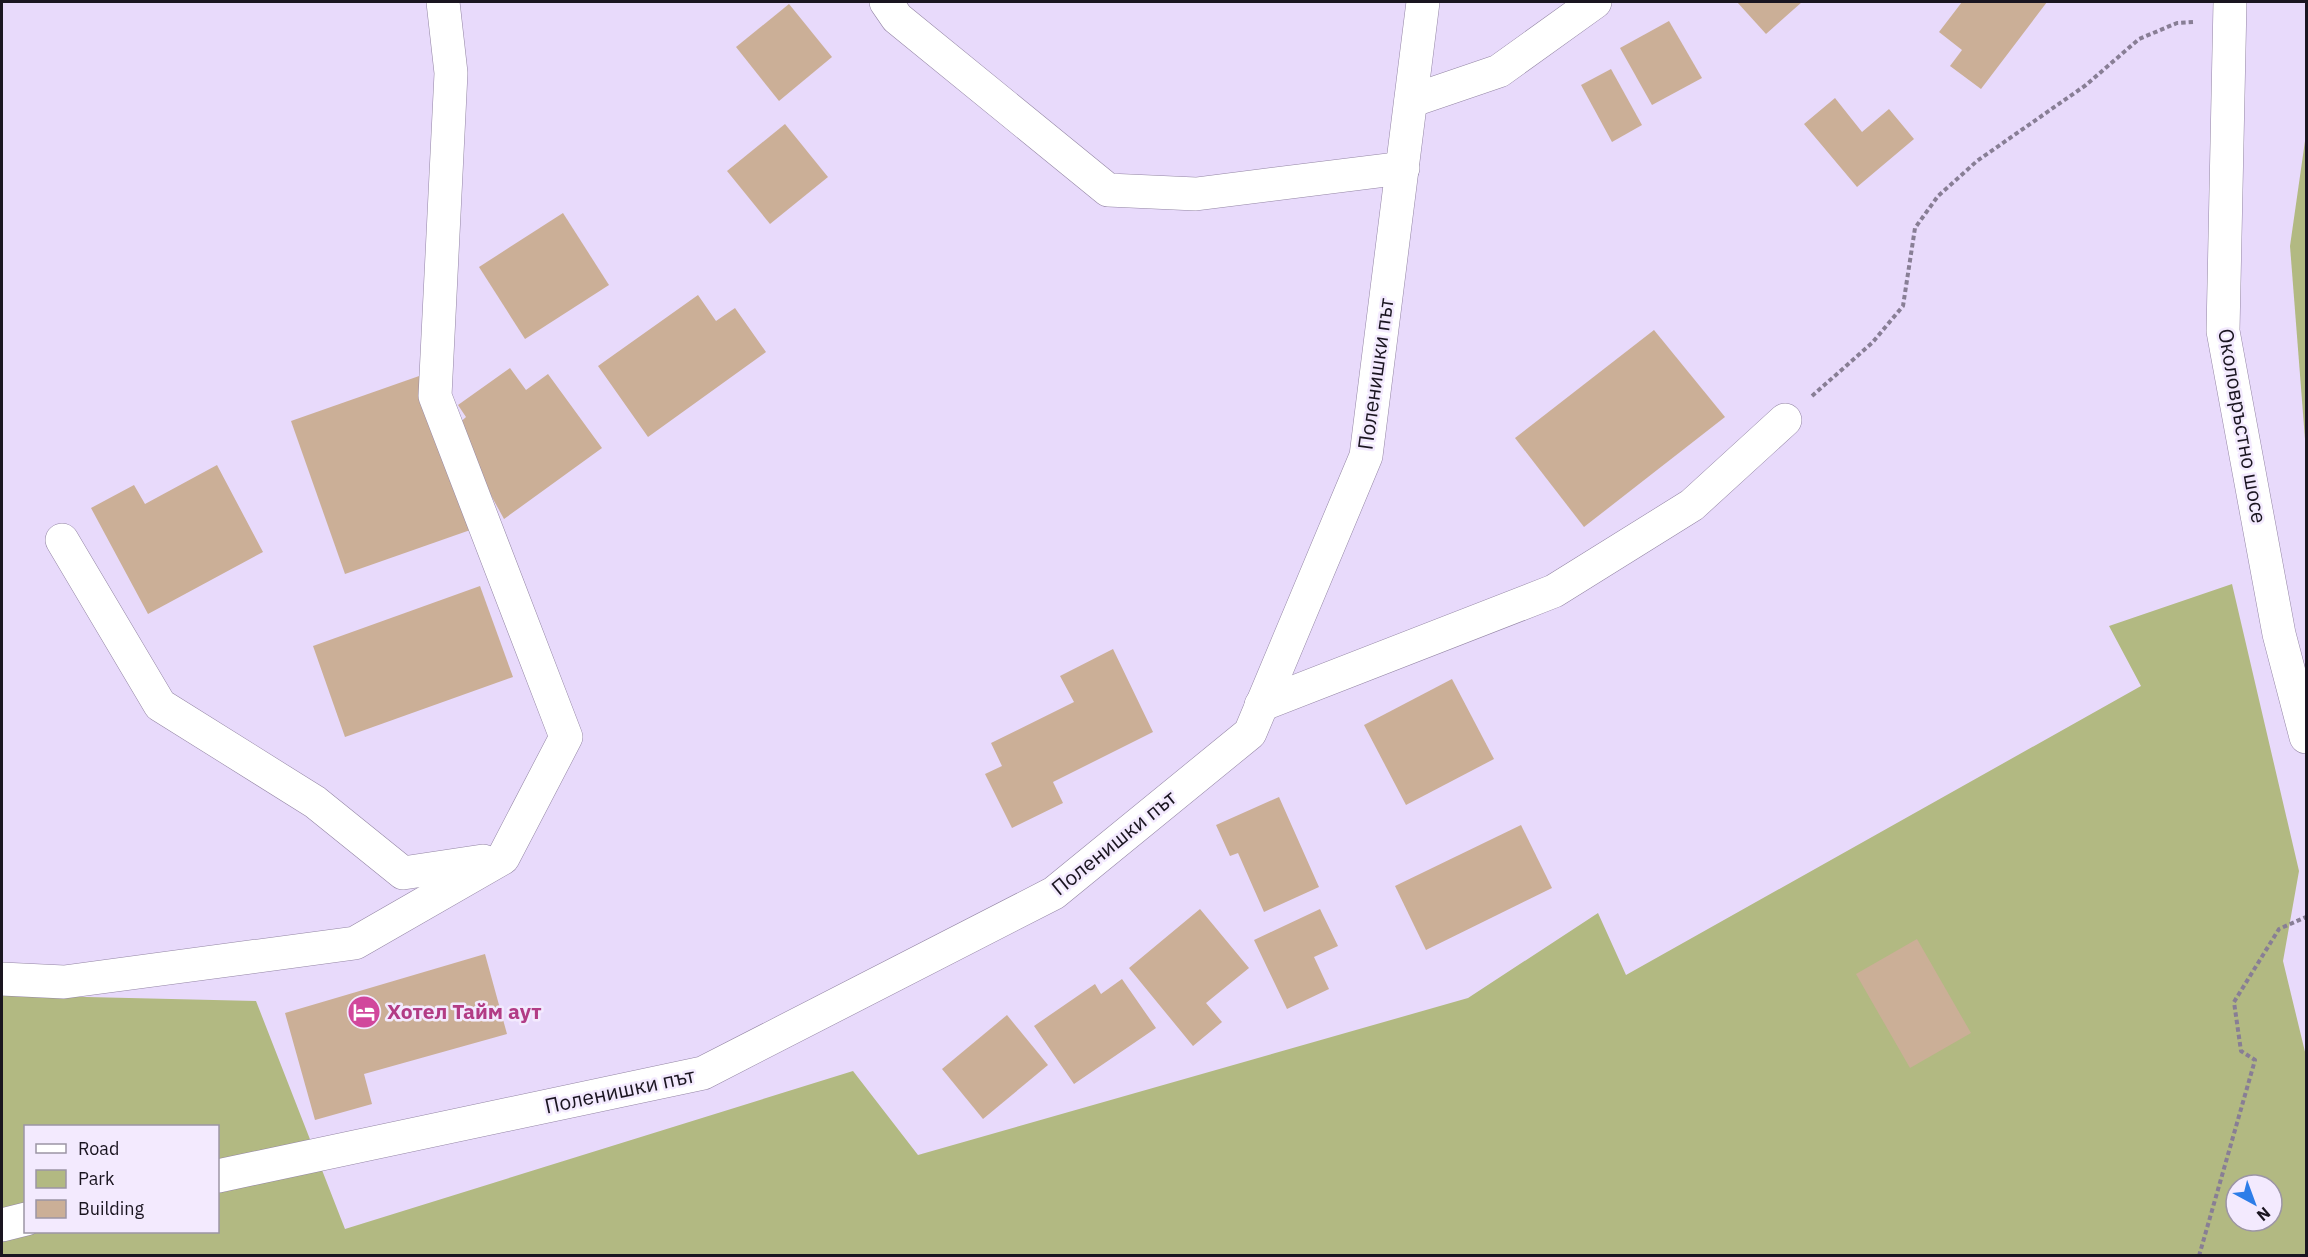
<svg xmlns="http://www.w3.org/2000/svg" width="2308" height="1257" font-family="'IBM Plex Sans',sans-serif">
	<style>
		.green { fill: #b2b982; fill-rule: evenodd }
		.building { fill: #cbaf97 }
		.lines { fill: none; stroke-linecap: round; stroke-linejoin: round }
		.minor-casing { stroke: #9385a4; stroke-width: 34 }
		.path { stroke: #887e95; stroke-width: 4; stroke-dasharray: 4.5 3; stroke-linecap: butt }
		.minor { stroke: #fff; stroke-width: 33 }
		.labels { text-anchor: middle; stroke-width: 5; stroke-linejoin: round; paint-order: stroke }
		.street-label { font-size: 21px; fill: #1a1520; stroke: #f3eafe }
		.hotel-label { font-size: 21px; font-weight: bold; fill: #b23c85; stroke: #f3eafe; text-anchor: start }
	</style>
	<rect width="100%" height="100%" fill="#e8dafb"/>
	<g class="green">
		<path d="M2306,134v318l-16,-206z"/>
		<path d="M2232,584l67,287 -16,90 23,95v199l-2304,1v-261l254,6 89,228 508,-158 65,84 550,-157 130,-85 28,62 515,-289 -32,-60zM26,1126h192v106h-192zM2236,1185h36v36h-36z"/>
	</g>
	<g class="building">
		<path d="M1737,2h65l-36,32z"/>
		<path d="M1962,2h85l-66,87 -31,-23 12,-16 -23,-18z"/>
		<path d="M789,4l43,53 -53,44 -43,-54z"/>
		<path d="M1669,21l33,57 -50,27 -32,-57z"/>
		<path d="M1611,69l31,56 -30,17 -31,-57z"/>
		<path d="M1835,98l27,34 27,-23 25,30 -57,48 -53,-63z"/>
		<path d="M785,124l43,53 -58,47 -43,-53z"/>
		<path d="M563,213l46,72 -84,54 -46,-72z"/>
		<path d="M698,295l18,26 19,-13 31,44 -118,85 -50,-71z"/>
		<path d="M1654,330l71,87 -141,110 -69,-89z"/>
		<path d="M510,368l16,22 22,-16 54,74 -98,71 -50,-91 12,-11 -8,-12z"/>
		<path d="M422,375l54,153 -131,46 -54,-153z"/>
		<path d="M217,465l46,87 -115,62 -57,-106 43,-23 11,19z"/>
		<path d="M480,586l33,91 -168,60 -32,-91z"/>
		<path d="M1113,649l40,83 -100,50 10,21 -51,25 -27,-54 17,-8 -11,-23 83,-41 -14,-26z"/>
		<path d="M1452,679l42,80 -88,46 -42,-80z"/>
		<path d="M1279,797l40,90 -55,25 -26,-59 -8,3 -14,-31z"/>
		<path d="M1521,825l31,63 -126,62 -31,-64z"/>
		<path d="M1200,909l49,59 -43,35 16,19 -29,24 -64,-78z"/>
		<path d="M1320,909l18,37 -24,11 15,32 -42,20 -33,-69z"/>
		<path d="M1917,939l54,94 -61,35 -54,-94z"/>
		<path d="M485,954l22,80 -143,40 8,30 -57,16 -30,-107z"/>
		<path d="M1122,979l34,49 -82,56 -40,-58 61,-42 6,10z"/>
		<path d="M1007,1015l41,50 -65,54 -41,-50z"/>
	</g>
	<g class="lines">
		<g class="minor-casing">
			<g id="minor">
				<path d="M886,2l11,16 211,172 88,4 207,-26"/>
				<path d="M2230,2l-7,329 56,303 27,103"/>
				<path d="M1411,101l88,-30 96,-69"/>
				<path d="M62,540l98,165 155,97 88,71 80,-12"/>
				<path d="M1261,705l293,-114 138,-86 93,-85"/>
				<path d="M2,979l62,3 291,-39 148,-85 63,-121 -131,-341 16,-323 -8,-71"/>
				<path d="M218,1176l485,-103 351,-180 196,-160 116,-277 57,-454"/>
				<path d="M2,1225l24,-6"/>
			</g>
		</g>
		<g class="path">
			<path d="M1812,396l60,-53 31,-37 12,-78 23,-32 39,-35 109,-76 53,-46 38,-16 16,-1"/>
			<path d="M2199,1256l56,-196 -14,-9 -7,-49 45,-73 27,-12"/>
		</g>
		<use href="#minor" class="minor"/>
	</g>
	<defs>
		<g id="hotel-disc" transform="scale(1.725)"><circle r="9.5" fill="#d1479c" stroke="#f3eafe"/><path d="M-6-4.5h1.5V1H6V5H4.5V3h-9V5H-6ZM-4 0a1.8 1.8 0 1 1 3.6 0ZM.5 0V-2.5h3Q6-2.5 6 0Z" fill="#fff"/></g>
	</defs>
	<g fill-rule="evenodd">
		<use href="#hotel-disc" x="364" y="1012"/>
	</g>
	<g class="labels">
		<g class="street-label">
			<text transform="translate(1376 374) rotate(-82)" y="7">Поленишки път</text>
			<text transform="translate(2242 426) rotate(80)" y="7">Околовръстно шосе</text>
			<text transform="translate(1114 843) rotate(-39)" y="7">Поленишки път</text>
			<text transform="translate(620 1091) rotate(-12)" y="7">Поленишки път</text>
		</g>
		<g class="hotel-label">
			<text x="387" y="1019">Хотел Тайм аут</text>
		</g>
	</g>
	<rect width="2308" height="1257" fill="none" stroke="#1a1520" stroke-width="6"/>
	<rect x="24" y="1125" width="195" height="108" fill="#f3eafe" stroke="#9c95a5" stroke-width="1.5"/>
	<rect x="36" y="1144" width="30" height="9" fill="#ffffff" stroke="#9c95a5" stroke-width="1.5"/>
	<text x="78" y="1155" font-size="18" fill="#1a1520">Road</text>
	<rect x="36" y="1170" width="30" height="18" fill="#b2b982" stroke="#9c95a5" stroke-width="1.5"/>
	<text x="78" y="1185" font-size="18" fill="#1a1520">Park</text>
	<rect x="36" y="1200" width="30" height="18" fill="#cbaf97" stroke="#9c95a5" stroke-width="1.5"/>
	<text x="78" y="1215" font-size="18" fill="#1a1520">Building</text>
	<g transform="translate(2254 1203) rotate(139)"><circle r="28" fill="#f3eafe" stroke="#9c95a5" stroke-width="1.5"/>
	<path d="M0-4.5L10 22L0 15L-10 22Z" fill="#2d7de8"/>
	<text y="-9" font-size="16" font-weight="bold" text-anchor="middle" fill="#1a1520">N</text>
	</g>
</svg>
